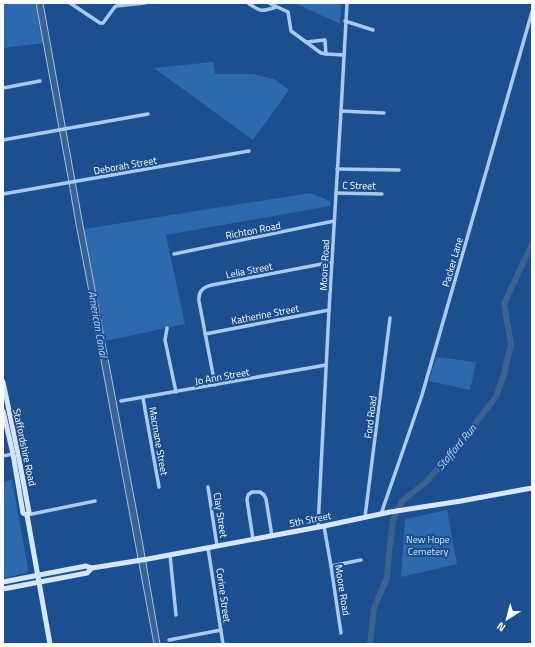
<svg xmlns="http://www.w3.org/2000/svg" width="535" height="647" font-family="'Titillium Web',sans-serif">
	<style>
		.green { fill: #2e69ad }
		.water { fill: #3c6290; stroke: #9cc4f0 }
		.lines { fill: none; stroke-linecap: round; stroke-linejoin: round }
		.river { stroke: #3c6290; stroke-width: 6 }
		.minor { stroke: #a9c9ee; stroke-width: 3.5 }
		.secondary { stroke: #d6e6fa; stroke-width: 5 }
		.labels { text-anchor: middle; stroke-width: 4; stroke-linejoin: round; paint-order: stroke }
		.street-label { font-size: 10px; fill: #fff; stroke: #1b4f8f }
		.park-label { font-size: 10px; fill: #cfe3fa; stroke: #1b4f8f }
		.water-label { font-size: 11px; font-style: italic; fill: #b5d3f5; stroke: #1b4f8f }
	</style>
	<rect width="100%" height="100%" fill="#1b4f8f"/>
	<g class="green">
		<path d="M3,3h33l7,40 -40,5z"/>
		<path d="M295,3h46l-1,21z"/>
		<path d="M213,62l2,12h38l21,5 15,11 -36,50 -99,-72z"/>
		<path d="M310,193l20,8v5l-164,29 19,89 -80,17 -21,-112z"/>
		<path d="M436,357l40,5 -6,28 -41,-9z"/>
		<path d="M12,480l16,88 -1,5 -24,5v-96z"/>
		<path d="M447,510l10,54 -56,13 4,-58z"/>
	</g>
	<path class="water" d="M36,3h7l39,217 60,320 18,104h-6l-56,-300 -4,-26 -18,-94 -8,-47z"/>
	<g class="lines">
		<path class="river" d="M370,644l4,-36 13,-30 2,-25 4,-33 9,-19 24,-19 26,-29 44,-56 8,-23 7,-30 -7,-40 28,-60"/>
		<g class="minor">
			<path d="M70,3l30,20h3l11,-15 2,-2 29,-3"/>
			<path d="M248,3c13,9 13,9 28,4"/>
			<path d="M269,3l19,9 3,19 30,22 5,1 18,1"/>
			<path d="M345,21l28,9"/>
			<path d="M306,42l19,-2 1,14"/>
			<path d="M3,88l37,-7"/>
			<path d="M341,111l43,2"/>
			<path d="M3,140l145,-26"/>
			<path d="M337,169l62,1"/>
			<path d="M336,193l46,1"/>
			<path d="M3,194l246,-43"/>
			<path d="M174,254l160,-33"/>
			<path d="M167,328l-2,12 11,52"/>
			<path d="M205,334l124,-24"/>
			<path d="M215,385l-16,-84c-1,-10 4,-14 13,-16l120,-23"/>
			<path d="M143,398l16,89"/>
			<path d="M121,401l205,-36"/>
			<path d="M3,456l10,-2"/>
			<path d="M208,487l9,59"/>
			<path d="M381,514l27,-78 14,-41 110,-383"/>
			<path d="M27,515l68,-14"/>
			<path d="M365,517l25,-199"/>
			<path d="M324,526l7,40 10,67"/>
			<path d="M318,527l11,-217 12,-199 6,-108"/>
			<path d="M253,539l-6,-39 1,-5 4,-3h8l4,3 2,4 6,37"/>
			<path d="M208,548l15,96"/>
			<path d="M170,555l6,60"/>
			<path d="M331,566l30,-6"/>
			<path d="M169,640l52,-10"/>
		</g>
		<g class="secondary">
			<path d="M3,382l15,71 11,59 -2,3 23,129"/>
			<path d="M3,411l10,43 10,59 4,2"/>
			<path d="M3,582l83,-16 6,2 56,-9 176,-33 66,-14 71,-11 71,-13"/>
			<path d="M3,589l84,-16 5,-5"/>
		</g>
	</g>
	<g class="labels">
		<g class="street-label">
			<text transform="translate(125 165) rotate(-10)" y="4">Deborah Street</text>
			<text transform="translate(359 185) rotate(1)" y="4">C Street</text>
			<text transform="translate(253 230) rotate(-11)" y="4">Richton Road</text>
			<text transform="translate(452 262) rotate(-74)" y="4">Packer Lane</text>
			<text transform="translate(324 265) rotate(-87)" y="4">Moore Road</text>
			<text transform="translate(249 270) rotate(-11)" y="4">Lelia Street</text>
			<text transform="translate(265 314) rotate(-11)" y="4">Katherine Street</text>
			<text transform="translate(222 376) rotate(-10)" y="4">Jo Ann Street</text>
			<text transform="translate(370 417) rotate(-83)" y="4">Ford Road</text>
			<text transform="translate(159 441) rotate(80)" y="4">Macmane Street</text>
			<text transform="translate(25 447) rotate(78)" y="4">Staffordshire Road</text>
			<text transform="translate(221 515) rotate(81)" y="4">Clay Street</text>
			<text transform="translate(310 519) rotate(-11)" y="4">5th Street</text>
			<text transform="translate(343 590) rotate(81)" y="4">Moore Road</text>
			<text transform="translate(224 595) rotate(82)" y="4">Corine Street</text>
		</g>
		<g class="park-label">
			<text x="428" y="543">New Hope<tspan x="428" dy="12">Cemetery</tspan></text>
		</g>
		<g class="water-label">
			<text transform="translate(98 324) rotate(80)" y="4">American Canal</text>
			<text transform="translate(456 447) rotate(-50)" y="4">Stafford Run</text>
		</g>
	</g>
	<rect width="535" height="647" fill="none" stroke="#ffffff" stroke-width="8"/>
	<g transform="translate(507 619) rotate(216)" stroke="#1b4f8f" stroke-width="3" paint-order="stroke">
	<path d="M0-3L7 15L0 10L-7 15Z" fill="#ffffff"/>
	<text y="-6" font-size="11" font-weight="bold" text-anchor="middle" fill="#ffffff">N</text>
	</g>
</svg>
